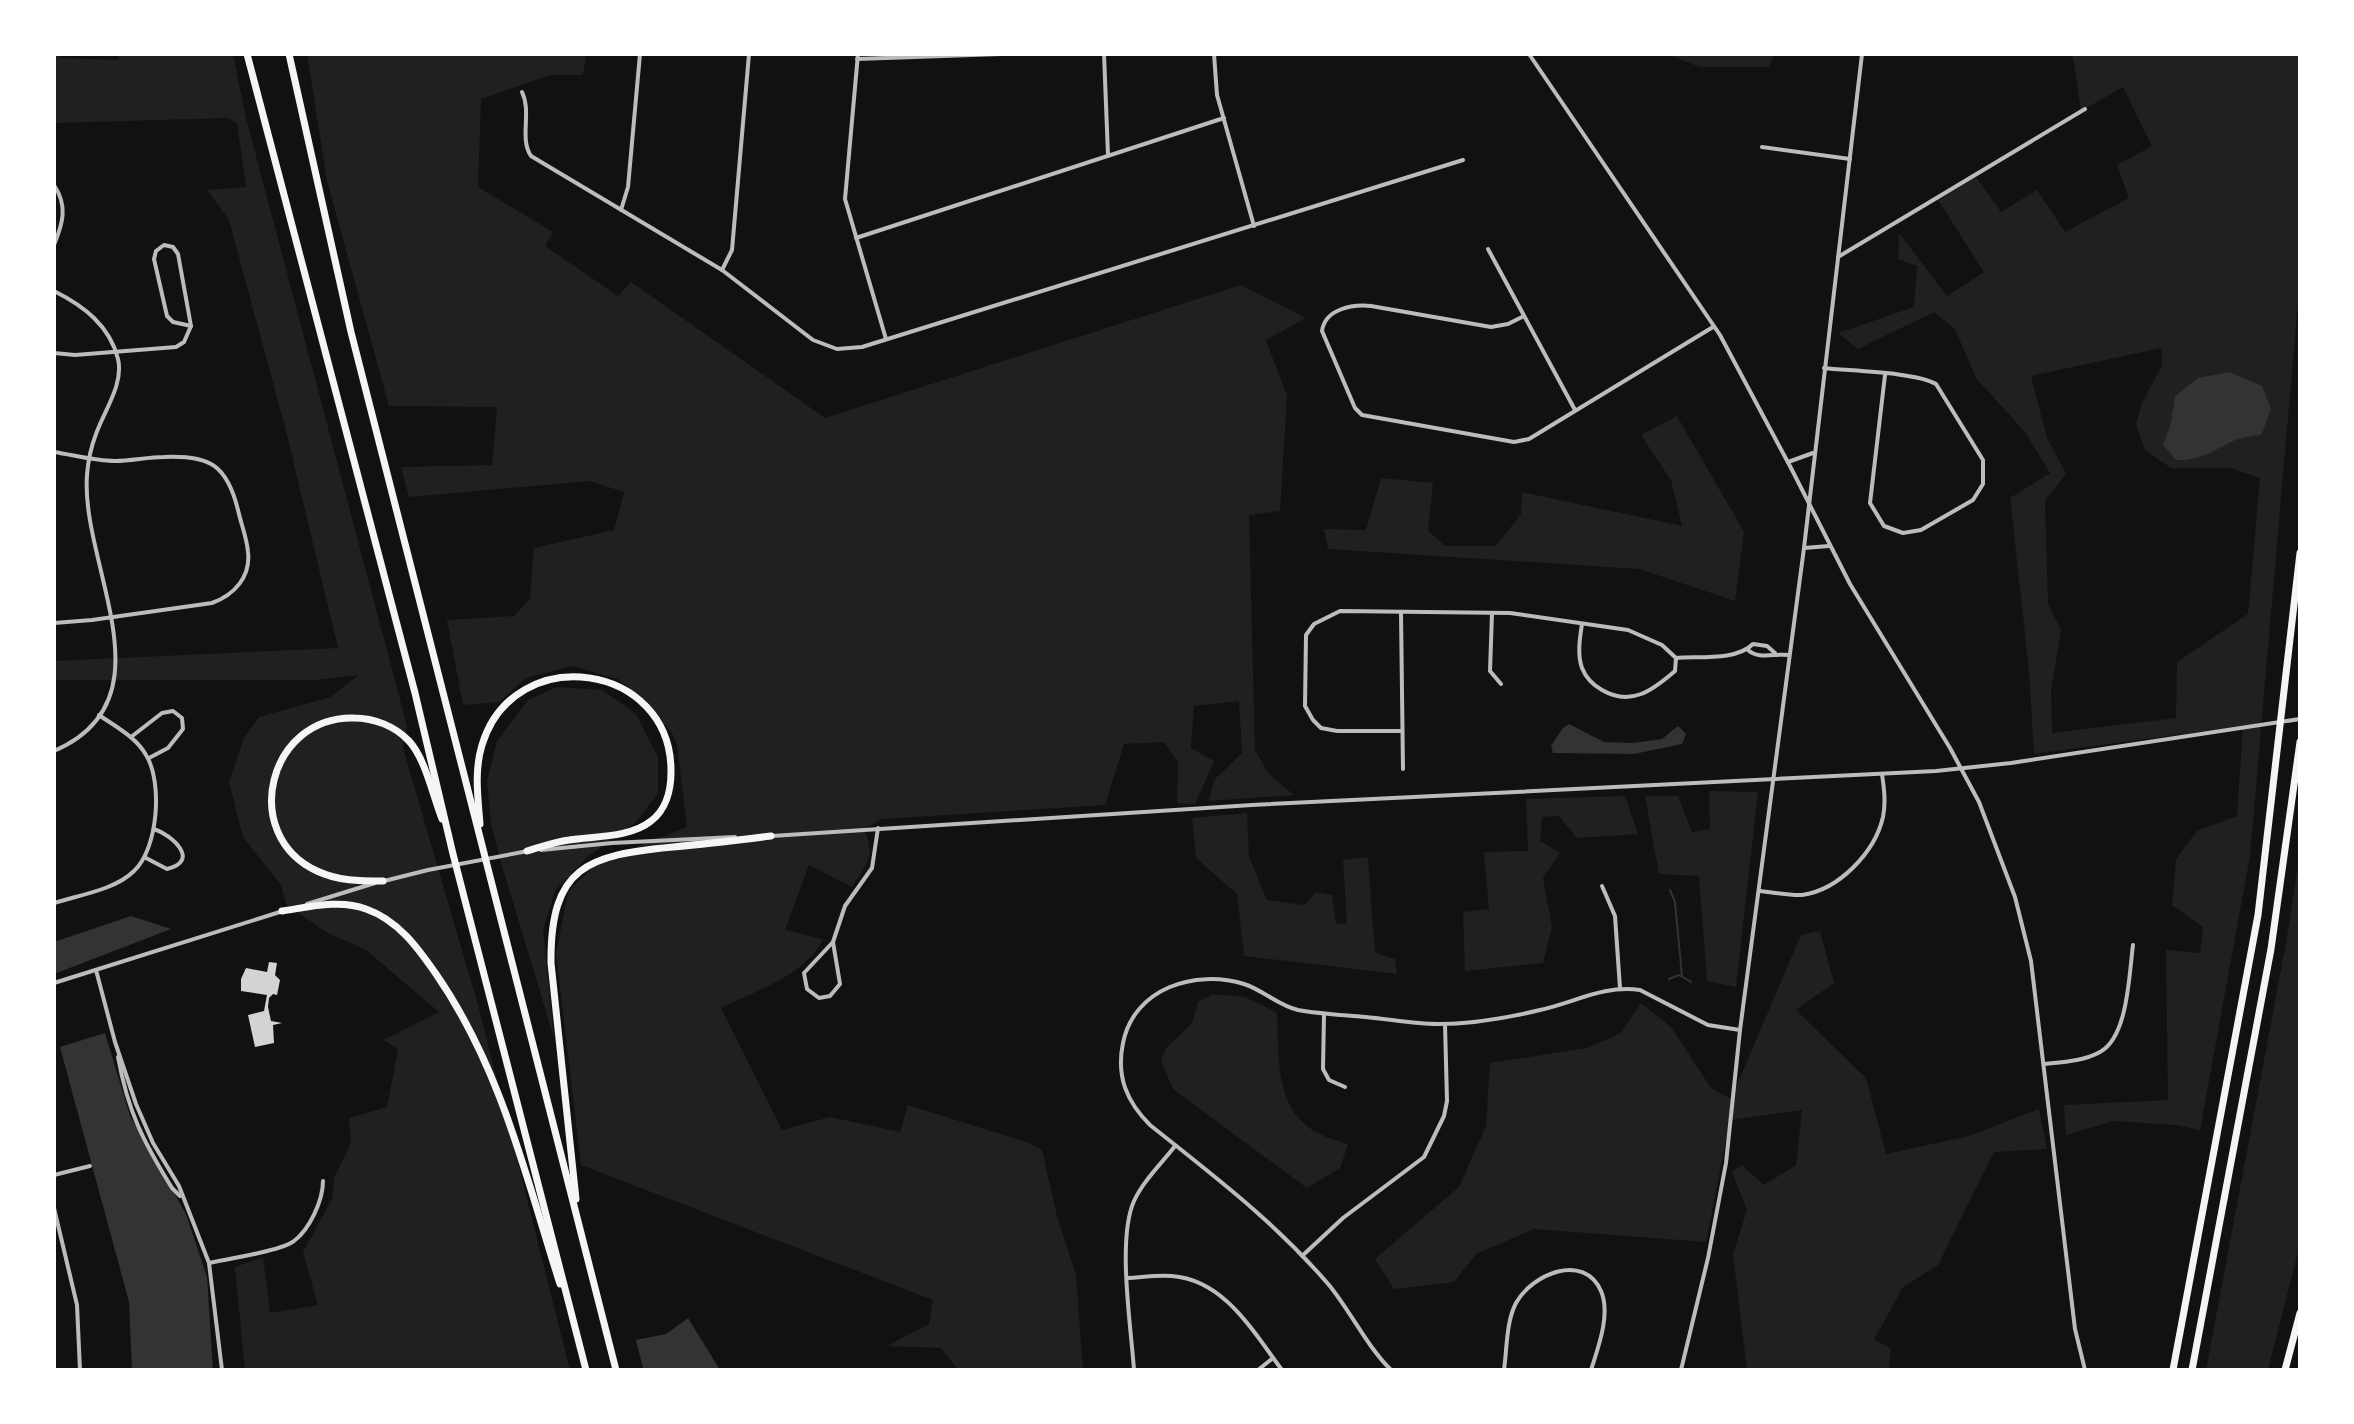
<svg xmlns="http://www.w3.org/2000/svg" width="2354" height="1424" font-family="'Exo 2',sans-serif">
	<style>
		.green { fill: #202020; fill-rule: evenodd }
		.water { fill: #333 }
		.lines { fill: none; stroke-linecap: round; stroke-linejoin: round }
		.stream { stroke: #333; stroke-width: 2 }
		.building { fill: #d3d3d3 }
		.minor { stroke: #bcbcbc; stroke-width: 4 }
		.tertiary { stroke: #bcbcbc; stroke-width: 4 }
		.motorway { stroke: #f5f5f5; stroke-width: 7 }
	</style>
	<rect width="100%" height="100%" fill="#111"/>
	<g class="green">
		<path d="M54,54h5l1,4 58,2 2,-6h113l13,64 161,608 -4,22 75,257 92,365h-325l-10,-103 28,-10 7,56 48,-8 -15,-53 29,-53 2,-21 17,-35 -2,-25 38,-11 11,-58 -14,-9 55,-28 -73,-62 -40,-18 -40,-28 -5,-19 -38,-48 -14,-55 15,-44 15,-21 71,-20 29,-22 -43,5h-262v-19l284,-13 -52,-217 -57,-211 -22,-30 39,-3 -9,-64 -9,-5 -174,5z"/>
		<path d="M307,54h279l-3,21h-33l-69,24 -3,88 75,45 -8,14 73,50 13,-14 194,136 416,-133 65,33 -40,22 21,56 -7,115 -31,4 6,235 13,23 26,22 -85,6 5,-21 28,-27 -3,-52 -45,5 -3,42 23,13 -19,43 -18,-1 1,-41 -14,-20 -40,2 -19,61 -223,14 -18,10c12,27 3,35 -12,58l-43,-22 -24,65 38,9c-18,37 -67,51 -102,69l61,122 48,-13 70,15 8,-27 118,37 16,8 15,66 19,59 7,95h-125l-17,-22 -54,-2 42,-22 4,-24 -352,-135 -25,-211 12,-62 30,-30 89,-35 -10,-82 -4,-10 -25,-32 -30,-24 -46,-13 -46,12 -27,24 -36,3 -16,-85 67,-4 16,-17 4,-51 80,-18 10,-38 -34,-11 -181,16 -8,-30 91,-2 5,-58 -108,-1 -62,-225z"/>
		<path d="M1666,54h109l-6,13h-69z"/>
		<path d="M2069,54h231v225l-50,577 -50,274 -24,-5 -62,-4 -48,14 -2,-30 104,-5 -2,-150 34,3 3,-26 -31,-22 4,-46 21,-28 40,-15 6,-90 -209,28 -5,-84 -19,-172 40,-25 -25,-41 -49,-54 -21,-49 -21,-17 -76,37 -20,-16 76,-26 3,-41 -19,-7 1,-26 48,63 37,-24 -46,-72 38,-23 25,35 36,-22 28,42 64,-34 -12,-33 35,-19 -29,-59 -42,24 -8,-54zM2161,348l1,17 -20,38 -6,21 9,26 26,18h60l29,10 -12,136 -71,48 -1,56 -124,15 -1,-41 10,-62 -13,-27 -3,-102 21,-27 -19,-36 -16,-62z"/>
		<path d="M1677,416l67,116 -9,69 -96,-32 -311,-20 -4,-20 42,1 15,-52 52,5 -5,48 17,15h51l25,-32 1,-22 160,34 -11,-46 -30,-45z"/>
		<path d="M557,687l45,3 34,24 22,43v36l-22,29 -50,36 -31,33 -12,39 11,108 -52,-172 -11,-42 -4,-43 10,-40 31,-41z"/>
		<path d="M1709,791l49,1 -22,195 -29,-6 -8,-105 -40,-2 -14,-78h33l14,36 18,-3z"/>
		<path d="M1625,796l13,38 -61,4 -18,-22 -17,1 -2,24 20,12 -17,25 9,49 -9,36 -78,8 -2,-59 26,-3 -5,-57 44,-1 -2,-52z"/>
		<path d="M1247,813l2,44 18,43 38,5 10,-13 17,3 4,29 11,-1 -4,-63 25,-3 7,96 20,6 2,15 -153,-18 -7,-62 -41,-36 -4,-40z"/>
		<path d="M2300,852v392l-32,126h-62l80,-427z"/>
		<path d="M1820,931l14,52 -38,27 70,68 20,76 83,-18 70,-27 8,40 -53,3 -56,113 -35,22 -29,53 17,8 -2,22h-142l-14,-116 14,-44 -15,-38 10,-7 22,20 32,-20 6,-55 -72,10 -24,122 -172,-13 -58,25 -22,28 -60,7 -19,-30 84,-72 27,-61 4,-63 97,-15 34,-15 20,-30 30,24 40,61 20,11 70,-164z"/>
		<path d="M1212,994l33,3 32,16c2,42 -3,98 41,120 9,5 20,8 30,11l-8,24 -33,20 -134,-99 -12,-28 5,-13 26,-25 6,-21z"/>
	</g>
	<g class="water">
		<path d="M2230,372l32,14 9,23 -9,25c-10,3 -22,3 -31,8 -20,10 -33,19 -55,18l-13,-15 8,-22 4,-27 23,-18z"/>
		<path d="M1569,724l35,18 29,1 29,-4 16,-13 8,8 -4,10 -48,10 -81,-1 -2,-7 12,-18z"/>
		<path d="M131,916l40,13 -117,45v-32z"/>
		<path d="M105,1033l25,83 56,98 21,63 6,93h-81l-3,-68 -69,-255z"/>
		<path d="M688,1318l32,52 -77,-2 -7,-28 30,-6z"/>
	</g>
	<g class="lines">
		<g class="stream">
			<path d="M1670,890l5,12 7,74"/>
			<path d="M1669,979l10,-4 12,7"/>
		</g>
	</g>
	<path class="building" d="M269,962l8,1 -2,12 5,5 -3,15 -4,-1 -4,4 -1,9 3,14 11,2 -9,2 1,18 -19,4 -7,-32 16,-4 3,-16 -26,-4v-12l5,-11 21,4z"/>
	<g class="lines">
		<g class="minor">
			<path d="M858,54l-13,145 41,140"/>
			<path d="M1104,54l4,101"/>
			<path d="M1214,54l3,41 37,131"/>
			<path d="M857,59l144,-5"/>
			<path d="M522,92c10,21 -3,46 9,64l191,114 91,70 24,9 25,-2 601,-187"/>
			<path d="M1762,147l88,12"/>
			<path d="M54,185c14,21 9,38 0,60"/>
			<path d="M621,210l7,-23 12,-133"/>
			<path d="M856,238l368,-120"/>
			<path d="M164,245l9,2 5,7 13,72 -18,-4 -6,-6 -13,-57 2,-8z"/>
			<path d="M1488,249l87,161"/>
			<path d="M1838,257l247,-148"/>
			<path d="M722,270l10,-20 17,-196"/>
			<path d="M54,291c30,15 56,35 64,68 6,25 -14,52 -22,75 -5,13 -8,28 -9,41 -7,90 87,225 -33,276"/>
			<path d="M1524,316l-16,8 -17,3 -120,-21c-19,-2 -46,3 -49,25l33,77 7,7 152,27 15,-3 184,-112"/>
			<path d="M54,353l21,2 101,-8 8,-5 7,-16"/>
			<path d="M1824,368c27,3 91,4 112,16l47,76v24l-10,16 -52,30 -18,3 -19,-7 -14,-23 15,-128"/>
			<path d="M54,452c20,3 40,9 61,9 16,0 33,-4 49,-4 46,-2 63,8 74,53 3,14 9,28 10,42 3,25 -14,43 -36,51l-120,17 -38,3"/>
			<path d="M1401,613l2,156"/>
			<path d="M1492,613l-2,58 11,13"/>
			<path d="M1582,624c-2,13 -5,30 0,44 4,10 11,17 20,22 29,17 51,0 73,-19l1,-13"/>
			<path d="M1748,650c11,10 27,3 41,5"/>
			<path d="M1402,731h-65l-16,-3 -8,-8 -8,-14 1,-71 8,-11 26,-13 170,2 118,17 34,15 14,13c23,-2 60,3 77,-14l14,2 8,7"/>
			<path d="M131,737l31,-24 11,-2 9,7 1,11 -15,19 -19,10"/>
			<path d="M146,858l21,11c34,-8 5,-34 -13,-40"/>
			<path d="M1602,886l13,30 5,72"/>
			<path d="M1759,891c14,1 30,5 43,4 37,-5 73,-43 81,-78 3,-15 1,-29 -1,-43"/>
			<path d="M54,903c25,-8 61,-13 80,-32 24,-22 29,-89 12,-116 -10,-18 -30,-28 -47,-40"/>
			<path d="M833,942l7,42 -10,12 -11,2 -12,-9 -3,-16z"/>
			<path d="M833,942l12,-36 27,-38 6,-40"/>
			<path d="M96,970l19,72 21,62 17,39 26,43 30,77 13,107"/>
			<path d="M1324,1014l-1,55 6,11 16,7"/>
			<path d="M118,1057c10,55 25,84 54,131l8,8"/>
			<path d="M2044,1064c19,-2 40,-3 56,-12 28,-15 29,-77 33,-107"/>
			<path d="M54,1175l36,-9"/>
			<path d="M54,1208l23,97 3,65"/>
			<path d="M1302,1256l41,-38 81,-61 20,-41 3,-15 -2,-77"/>
			<path d="M209,1263c18,-4 73,-12 85,-22 16,-12 29,-41 29,-60"/>
			<path d="M1129,1278c14,-1 29,-3 43,-2 53,4 82,57 110,94"/>
			<path d="M1134,1370c-3,-44 -17,-131 0,-169 9,-20 28,-38 41,-55"/>
			<path d="M1258,1370l15,-12"/>
			<path d="M1391,1370c-25,-25 -40,-58 -62,-85 -55,-64 -114,-108 -179,-160 -23,-23 -34,-48 -27,-82 11,-55 72,-74 121,-59 19,6 35,22 54,26 22,4 45,5 67,7 24,2 49,7 73,7 34,0 69,-6 102,-14 36,-8 63,-25 100,-20l68,35 32,5"/>
			<path d="M1504,1370c3,-21 2,-48 12,-67 16,-29 68,-51 85,-12 10,23 -3,57 -10,79"/>
		</g>
		<g class="tertiary">
			<path d="M1529,54l191,281 71,133 59,116 100,164 29,54 36,95 16,64 44,368 10,41"/>
			<path d="M1788,462l25,-9"/>
			<path d="M1804,548l25,-2"/>
			<path d="M772,836l480,-31 684,-34 75,-8 289,-44"/>
			<path d="M541,850l71,-7 123,-6"/>
			<path d="M384,881l44,-11 100,-19"/>
			<path d="M307,904l68,-21"/>
			<path d="M54,983l229,-72"/>
			<path d="M1681,1370l27,-112 18,-95 14,-133 64,-482 58,-494"/>
		</g>
		<g class="motorway">
			<path d="M247,54l168,639 38,161 133,516"/>
			<path d="M289,54l62,278 265,1038"/>
			<path d="M480,824c-2,-26 -6,-53 2,-79 32,-105 190,-83 189,27 0,18 -5,38 -20,49 -21,17 -57,15 -82,19 -15,2 -28,7 -42,11"/>
			<path d="M383,881c-23,0 -45,0 -66,-10 -78,-36 -49,-155 37,-153 20,0 41,8 55,23 16,17 24,55 33,78"/>
			<path d="M282,911c27,-4 58,-12 84,-2 32,11 52,39 70,65 65,94 90,203 124,310"/>
			<path d="M576,1199l-25,-236c-1,-97 37,-108 122,-116 33,-3 66,-7 98,-11"/>
			<path d="M2173,1370l85,-455 42,-362"/>
			<path d="M2192,1370l79,-421 29,-207"/>
			<path d="M2285,1370l15,-57"/>
		</g>
	</g>
	<rect width="2354" height="1424" fill="none" stroke="#ffffff" stroke-width="112"/>
</svg>
